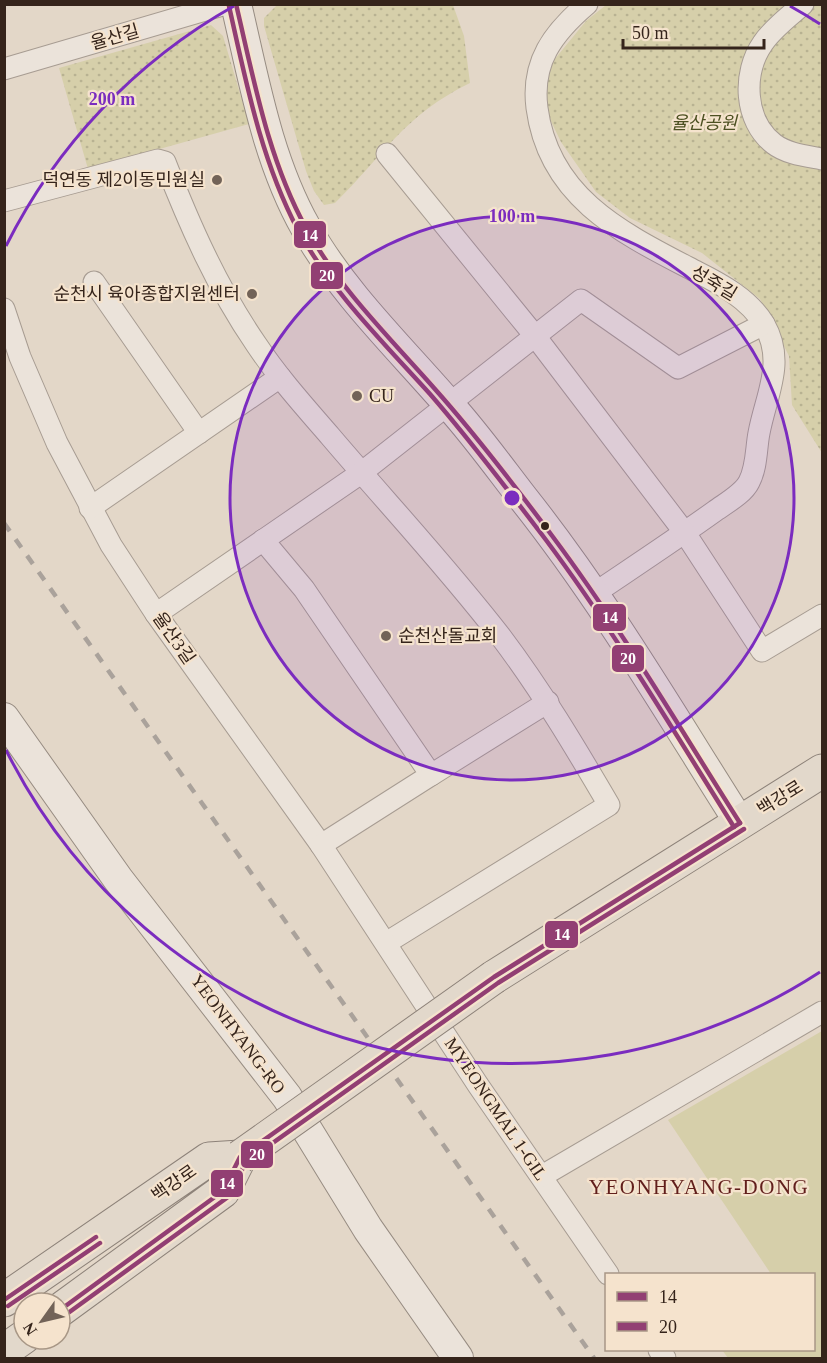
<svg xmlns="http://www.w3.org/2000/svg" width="827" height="1363" font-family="'Times New Roman','Noto Sans KR',serif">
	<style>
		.park { fill: url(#park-dots) }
		.pitch { fill: #d6cfaa }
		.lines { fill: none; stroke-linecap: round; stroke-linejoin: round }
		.street-casing { stroke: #a79c92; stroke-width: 23 }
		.secondary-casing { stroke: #978c82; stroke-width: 32 }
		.primary-casing { stroke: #8d8279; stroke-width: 35 }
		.street { stroke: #ebe3da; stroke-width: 21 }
		.secondary { stroke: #ebe3da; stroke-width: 30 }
		.primary { stroke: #e2d8cb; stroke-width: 33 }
		.rail { stroke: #aaa29b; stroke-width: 4.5; stroke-dasharray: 10 10; stroke-linecap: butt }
		.primary-bridge-casing { stroke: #8d8279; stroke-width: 35; stroke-linecap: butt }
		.primary-bridge { stroke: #e2d8cb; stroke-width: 33 }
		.bus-1-casing { stroke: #f5e3cd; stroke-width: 9 }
		.bus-2-casing { stroke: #f5e3cd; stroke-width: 9 }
		.bus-1 { stroke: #923f73; stroke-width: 4.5 }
		.bus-2 { stroke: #923f73; stroke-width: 4.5 }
		.ring { fill: none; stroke: #7b2cbf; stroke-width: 3 }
		.poi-dot { fill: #726358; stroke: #f5e3cd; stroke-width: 2 }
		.bus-dot { fill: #35241b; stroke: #f5e3cd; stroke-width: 2 }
		.labels { text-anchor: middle; stroke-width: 4.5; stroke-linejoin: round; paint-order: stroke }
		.street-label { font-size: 18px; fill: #35241b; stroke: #f5e3cd }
		.park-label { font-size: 18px; font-style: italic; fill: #4d5122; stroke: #f5e3cd }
		.poi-label { font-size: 18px; fill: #35241b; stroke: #f5e3cd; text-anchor: end }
		.quarter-label { font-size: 21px; letter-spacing: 1.5px; fill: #611e1b; stroke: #f5e3cd }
		.centre { fill: #7b2cbf; stroke: #f5e3cd; stroke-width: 3 }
		.ring-label { font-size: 18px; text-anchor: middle; font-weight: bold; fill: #7b2cbf; stroke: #f5e3cd; stroke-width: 4.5; stroke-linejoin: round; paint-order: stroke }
		.line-badge { stroke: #f5e3cd; stroke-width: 2 }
		.badge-label { font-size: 16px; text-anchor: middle; font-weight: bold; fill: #fff }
	</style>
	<defs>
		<pattern id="park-dots" width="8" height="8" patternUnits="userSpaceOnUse" patternTransform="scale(1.5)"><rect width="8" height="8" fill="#d6cfaa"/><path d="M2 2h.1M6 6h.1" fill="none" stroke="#b8b292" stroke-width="1.8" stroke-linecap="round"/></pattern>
	</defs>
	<rect width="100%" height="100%" fill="#e3d7c8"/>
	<g class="park">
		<path d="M277,5h176l11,31 6,47c-66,32 -86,72 -135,120l-11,2 -10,-14 -8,-20 -42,-145v-8z"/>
		<path d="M606,5h216v448l-30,-48 -3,-49 -29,-57 -58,-46 -72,-35 -34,-26 -35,-50 -14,-29 -1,-32 8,-21 32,-39z"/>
		<path d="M211,25l12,11 26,88 -161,45 -29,-101z"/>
	</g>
	<path class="pitch" d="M822,1031v327h-94l-6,-8h92v-76h-43l-103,-154z"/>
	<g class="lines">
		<g class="street-casing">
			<g id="street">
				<path d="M587,4c-34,29 -56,58 -50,104 12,91 87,126 160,164 24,12 52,27 67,52 22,38 2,71 -5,109 -3,15 -2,34 -10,49 -6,12 -23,21 -34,29 -39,28 -80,55 -120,82"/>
				<path d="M803,4c-13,12 -30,24 -40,39 -21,30 -19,78 11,101 13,10 33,12 48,15"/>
				<path d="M4,69l222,-65"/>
				<path d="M387,154l148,182 150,197 77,118 60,-36"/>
				<path d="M4,201l154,-41 7,2c25,64 52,125 91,182 22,33 48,62 74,92 57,67 117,131 171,201 40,53 74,110 108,168l-223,138"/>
				<path d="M94,282l105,151"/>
				<path d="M4,309l16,48 37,86 54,102 45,69 165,231 157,240 130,189"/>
				<path d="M90,508l190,-131"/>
				<path d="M263,540l41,49 127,186 -110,70"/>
				<path d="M156,614l205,-141 220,-173 97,68 86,-44"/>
				<path d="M431,775l117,-73"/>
				<path d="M542,1176l280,-164"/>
				<path d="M659,1350l6,8"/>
			</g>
		</g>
		<g class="secondary-casing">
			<g id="secondary">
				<path d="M236,4c18,76 31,155 70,224 37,66 95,121 144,178 26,29 49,61 73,92 81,102 147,215 217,325"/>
				<path d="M4,718l114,161 169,218 81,132 90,129"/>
			</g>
		</g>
		<g class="primary-casing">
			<g id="primary">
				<path d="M494,977l328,-206"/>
				<path d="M4,1300l205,-141 31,-2 -17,34 -163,119"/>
				<path d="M4,1351l20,-14"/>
			</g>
		</g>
		<use href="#street" class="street"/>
		<use href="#secondary" class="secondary"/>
		<use href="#primary" class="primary"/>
		<path class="rail" d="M4,523l590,835"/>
		<g class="primary-bridge-casing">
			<path id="primary-bridge" d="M240,1157l254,-180"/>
		</g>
		<use href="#primary-bridge" class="primary-bridge"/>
		<g class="bus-1-casing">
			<g id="bus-1">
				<path d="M236,4c18,76 32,155 70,224 33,60 83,109 128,160 42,47 81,98 119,149 68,91 126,190 187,286"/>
				<path d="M4,1300l92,-63"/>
				<path d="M60,1310l163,-119 17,-34 254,-180 246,-154"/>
			</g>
		</g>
		<g class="bus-2-casing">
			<g id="bus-2">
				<path d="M229,6c17,76 32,154 69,224 34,62 85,112 132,164 41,47 78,96 116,146 68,91 127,190 188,287"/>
				<path d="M8,1306l92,-63"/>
				<path d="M64,1316l164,-119 18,-35 252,-179 246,-154"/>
			</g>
		</g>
		<use href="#bus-1" class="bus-1"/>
		<use href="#bus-2" class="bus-2"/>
	</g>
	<circle cx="512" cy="498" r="282" fill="#7b2cbf" fill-opacity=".12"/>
	<g class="ring">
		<circle cx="512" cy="498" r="282"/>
		<path d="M820 972A565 565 0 0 1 6 750M6 246A565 565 0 0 1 234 6M790 6A565 565 0 0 1 820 24"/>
	</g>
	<g class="poi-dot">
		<circle cx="217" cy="180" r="6"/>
		<circle cx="252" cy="294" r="6"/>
		<circle cx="357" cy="396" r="6"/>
		<circle cx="386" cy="636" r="6"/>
	</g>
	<circle class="bus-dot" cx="545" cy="526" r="5"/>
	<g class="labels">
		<g class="street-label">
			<text transform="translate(115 37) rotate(-16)" y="6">율산길</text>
			<text transform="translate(714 283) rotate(31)" y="6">성죽길</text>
			<text transform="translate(174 638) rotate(55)" y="6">율산3길</text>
			<text transform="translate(780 798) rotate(-32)" y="6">백강로</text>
			<text transform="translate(238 1034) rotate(53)" y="6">YEONHYANG-RO</text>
			<text transform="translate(496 1109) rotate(56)" y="6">MYEONGMAL 1-GIL</text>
			<text transform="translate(174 1183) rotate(-35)" y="6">백강로</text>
		</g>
		<g class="park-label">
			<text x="704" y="129">율산공원</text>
		</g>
		<g class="poi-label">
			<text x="205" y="186">덕연동 제2이동민원실</text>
			<text x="240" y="300">순천시 육아종합지원센터</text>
			<text x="369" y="402" text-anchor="start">CU</text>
			<text x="398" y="642" text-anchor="start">순천산돌교회</text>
		</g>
		<g class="quarter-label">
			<text x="699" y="1194">YEONHYANG-DONG</text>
		</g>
	</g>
	<circle cx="512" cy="498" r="9" class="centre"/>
	<g class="ring-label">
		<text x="112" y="105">200 m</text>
		<text x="512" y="222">100 m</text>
	</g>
	<g class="line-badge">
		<rect x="293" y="220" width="34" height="29" rx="6" fill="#923f73"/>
		<rect x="310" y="261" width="34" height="29" rx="6" fill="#923f73"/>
		<rect x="592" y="603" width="35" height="29" rx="6" fill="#923f73"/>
		<rect x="611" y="644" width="34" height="29" rx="6" fill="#923f73"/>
		<rect x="544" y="920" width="35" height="29" rx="6" fill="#923f73"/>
		<rect x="240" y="1140" width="34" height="29" rx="6" fill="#923f73"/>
		<rect x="210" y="1169" width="34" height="29" rx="6" fill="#923f73"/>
	</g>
	<g class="badge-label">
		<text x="310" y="241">14</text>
		<text x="327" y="281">20</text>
		<text x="610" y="623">14</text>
		<text x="628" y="664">20</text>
		<text x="562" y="940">14</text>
		<text x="257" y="1160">20</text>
		<text x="227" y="1189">14</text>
	</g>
	<rect width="827" height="1363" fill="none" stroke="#35241b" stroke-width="12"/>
	<rect x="605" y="1273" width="210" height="78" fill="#f5e3cd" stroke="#a89786" stroke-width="1.5"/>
	<rect x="617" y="1292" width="30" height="9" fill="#923f73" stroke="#a89786" stroke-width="1.5"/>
	<text x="659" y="1303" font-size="18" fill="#35241b">14</text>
	<rect x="617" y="1322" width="30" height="9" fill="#923f73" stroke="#a89786" stroke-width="1.5"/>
	<text x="659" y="1333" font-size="18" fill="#35241b">20</text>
	<g transform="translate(42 1321) rotate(236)"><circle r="28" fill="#f5e3cd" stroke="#a89786" stroke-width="1.5"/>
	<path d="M0-4.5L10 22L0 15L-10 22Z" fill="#726358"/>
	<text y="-9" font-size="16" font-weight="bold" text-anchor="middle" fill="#35241b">N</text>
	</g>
	<path d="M623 39v9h141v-9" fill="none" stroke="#35241b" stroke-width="3"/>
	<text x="632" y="39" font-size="18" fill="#35241b" stroke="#f5e3cd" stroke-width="4.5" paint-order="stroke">50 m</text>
</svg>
